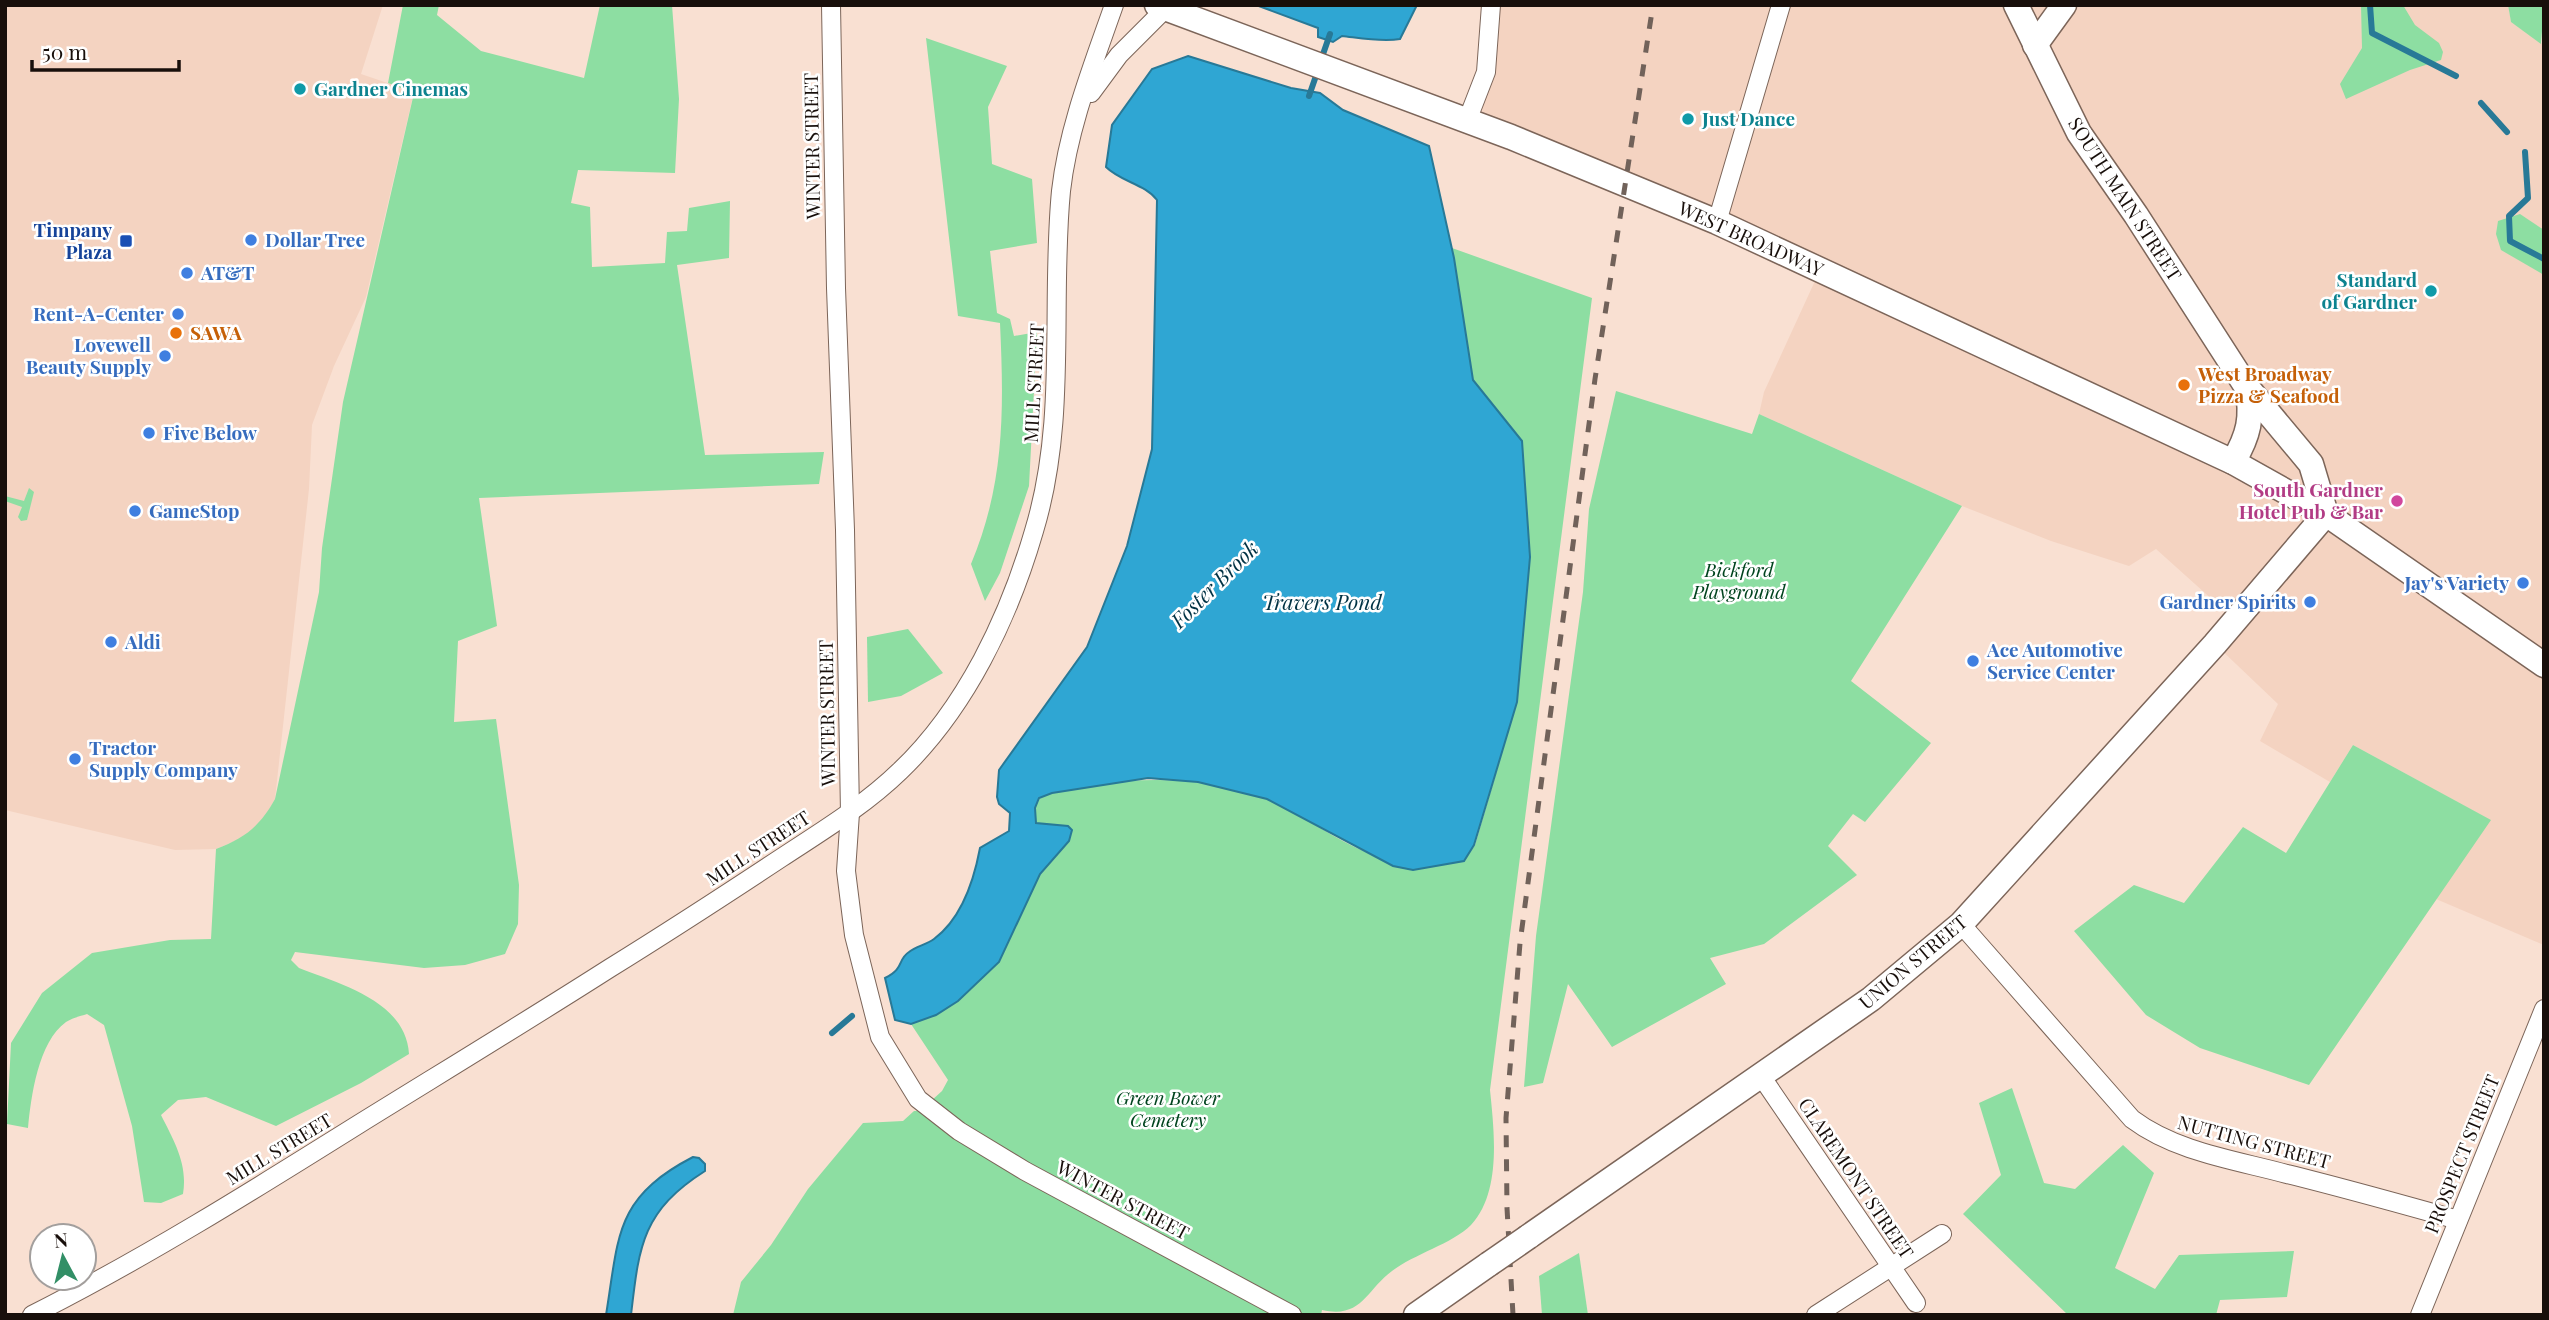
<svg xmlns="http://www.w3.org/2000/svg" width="2549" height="1320" font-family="'Playfair Display',serif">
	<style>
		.built { fill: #f4d3c1 }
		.green { fill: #8ddea2 }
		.water { fill: #2fa6d3; stroke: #287997; stroke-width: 2 }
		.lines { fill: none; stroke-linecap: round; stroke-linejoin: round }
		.stream { stroke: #287997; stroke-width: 6 }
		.street-casing { stroke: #7c6559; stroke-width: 20 }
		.secondary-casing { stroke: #7c6559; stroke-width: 27 }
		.street { stroke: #fff; stroke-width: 18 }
		.secondary { stroke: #fff; stroke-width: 24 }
		.rail { stroke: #71625a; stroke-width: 5; stroke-dasharray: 12 12; stroke-linecap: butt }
		.secondary-bridge-casing { stroke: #7c6559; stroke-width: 27; stroke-linecap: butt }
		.secondary-bridge { stroke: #fff; stroke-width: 24 }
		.culture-dot { fill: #0f9aa8; stroke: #fff; stroke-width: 2.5 }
		.shop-dot { fill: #3f7fe0; stroke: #fff; stroke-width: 2.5 }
		.transit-dot { fill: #1a4fb4; stroke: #fff; stroke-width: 2.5 }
		.food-dot { fill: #e8710a; stroke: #fff; stroke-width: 2.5 }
		.hotel-dot { fill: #d1479c; stroke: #fff; stroke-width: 2.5 }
		.labels { text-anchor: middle; stroke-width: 5; stroke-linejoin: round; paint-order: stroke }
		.culture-label { font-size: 19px; font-weight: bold; fill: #0d838f; stroke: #fff; text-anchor: start }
		.street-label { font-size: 19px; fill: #180f0b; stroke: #fff }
		.transit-label { font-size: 19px; font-weight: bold; fill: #164399; stroke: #fff; text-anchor: end }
		.shop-label { font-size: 19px; font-weight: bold; fill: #366cbe; stroke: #fff; text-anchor: start }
		.food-label { font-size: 19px; font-weight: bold; fill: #c56008; stroke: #fff; text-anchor: start }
		.hotel-label { font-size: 19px; font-weight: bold; fill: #b23c85; stroke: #fff; text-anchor: end }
		.park-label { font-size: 19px; font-style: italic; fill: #00441e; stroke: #fff }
		.water-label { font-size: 21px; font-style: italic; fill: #003244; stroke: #fff }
	</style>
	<rect width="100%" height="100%" fill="#f9e0d2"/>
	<g class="built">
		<path d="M5,5h378l-22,69 53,18 -48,205 -32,69 -22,59 -3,64 -34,310 -13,24 -22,16 -24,10 -41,1 -170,-40z"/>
		<path d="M1491,5h1017l3,17 31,21 2,-2v904l-108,-46 54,-79 -137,-75 -23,37 -70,-41 18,-37 -63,-60 20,-24 -79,-71 -27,17 -78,-25 -89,-35 -203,-92 5,-22 56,-122 -339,-144z"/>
	</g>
	<g class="green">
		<path d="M403,5h36l-2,10 44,36 103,27 16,-73h72l7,94 -4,74 -97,-3 -7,33 19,4 2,60 73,-4 2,-31 20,-1 2,-23 41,-7 -1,57 -52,7 28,190 119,-3 -5,32 -340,14 18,128 -39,15 -4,81 42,-3 23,166 -1,39 -13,30 -40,11 -41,3 -129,-16 -4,8 8,8c41,16 107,33 110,86l-48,29 -85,43 -70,-29 -28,3 -17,15c13,26 27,49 22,79l-22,9 -17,-1 -12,-76 -28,-101 -17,-11c-6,2 -15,4 -21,8 -28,20 -35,75 -38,106l-21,-4 4,-81 31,-50 50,-40 78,-13 41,-1 5,-90c29,-11 44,-23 59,-50l44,-207 3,-44 21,-146 71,-309 -26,-10z"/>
		<path d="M2361,5h42l12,20 24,18 4,9 -2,8 -31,10 -64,29 -6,-15 22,-36z"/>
		<path d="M2508,5h36l-3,39 -30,-22z"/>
		<path d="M926,38l81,28 -19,41 4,57 40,15 5,64 -47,8 7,62 13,6 4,17 23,-4 -8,154 -29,87 -15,28 -14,-37c34,-81 33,-155 29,-241l-42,-7z"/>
		<path d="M2520,214l24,16v45l-43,-25 -5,-16 2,-13z"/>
		<path d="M1452,248l140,50 -102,792c4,40 12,102 -19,135 -19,19 -57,29 -79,46 -26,19 -30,48 -70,39l-1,5h-588l8,-33 30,-37 37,-56 55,-66 40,-2 11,-10h6l22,-20 6,-11 -37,-56 25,-9 22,-14 41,-39 41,-88 25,-30 -4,-19 -25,-1 -1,-16 4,-11c67,-21 165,-25 231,3 33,15 65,40 98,53 19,8 73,6 96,8l11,-16 42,-143 5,-261 -49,-61z"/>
		<path d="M1616,391l136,43 7,-20 203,92 -111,175 80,62 -66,79 -12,-8 -25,32 29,29 -93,69 -54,14 16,26 -114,63 -44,-63 -25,99 -19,4 12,-151 47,-344 6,-83z"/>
		<path d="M29,488l5,4 -7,28 -6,1 -3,-4 4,-10 -17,-6v-5l19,5z"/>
		<path d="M908,629l35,44 -42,23 -33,6 -1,-65z"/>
		<path d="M2353,745l138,75 -182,265 -109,-37 -54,-33 -72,-84 60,-46 50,18 59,-76 43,26z"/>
		<path d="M2012,1088l32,95 31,6 48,-44 31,28 -39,95 40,21 24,-34 115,-4 -7,46 -67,3 -4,15h-148l-105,-101 38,-39 -22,-72z"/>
		<path d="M1579,1253l9,62h-46l-3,-39z"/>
	</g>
	<g class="water">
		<path d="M1256,5h161l-17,34c-19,3 -40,-1 -58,-3l-9,6 -15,-5v-9z"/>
		<path d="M1188,56l103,32 29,5 23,17 86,36 25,112 19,122 49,61 8,116 -13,145 -43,143 -10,16 -51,9 -20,-4 -126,-67 -69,-17 -50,-4 -96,15 -13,5 -4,10 1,15 32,3 4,4 -3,11 -29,33 -41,88 -41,39 -22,14 -25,9 -16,-4 -10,-42c20,-10 12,-18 24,-26 7,-6 17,-7 25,-13 27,-20 40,-59 46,-91l29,-17 1,-18 -11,-9 -2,-7 2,-27 88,-123 40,-101 25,-97 5,-249c-12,-16 -36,-18 -51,-33l6,-42 40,-56z"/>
		<path d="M693,1157l6,1 6,6v7c-63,40 -66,75 -74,144h-25c13,-79 8,-117 87,-158z"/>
	</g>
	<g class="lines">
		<g class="stream">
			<path d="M2370,5l2,28 84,43"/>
			<path d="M1321,60l9,-26"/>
			<path d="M1309,96l9,-26"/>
			<path d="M2481,103l26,29"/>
			<path d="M2525,152l3,46 -19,18 1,25 34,18"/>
			<path d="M832,1033l20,-17"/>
		</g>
		<g class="street-casing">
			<g id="street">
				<path d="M831,5l5,283 9,242 5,283 -4,58 8,64 26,102 38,62 41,32 66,40 267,144"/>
				<path d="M1091,93l28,-38 47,-47"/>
				<path d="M1467,121l19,-49 5,-67"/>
				<path d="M1717,222l64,-217"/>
				<path d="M1961,924l171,195c44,33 103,41 155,55 57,14 114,30 171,46"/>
				<path d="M1761,1076l155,227"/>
				<path d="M32,1315c113,-57 220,-124 327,-191 84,-52 168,-103 251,-156 58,-36 115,-73 171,-110 41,-27 84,-53 119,-87 66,-63 109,-154 134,-240 34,-112 16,-226 27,-340 7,-63 32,-126 53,-186"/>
				<path d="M1816,1315l126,-81"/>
				<path d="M2420,1315l124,-306"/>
			</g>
		</g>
		<g class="secondary-casing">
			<g id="secondary">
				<path d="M1157,5l354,132 206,85 516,240 93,52 218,151"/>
				<path d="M2016,5l63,128 57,82 110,171 65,78 15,50"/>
				<path d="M2035,45l29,-40"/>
				<path d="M2233,462c16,-27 20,-45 14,-75"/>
				<path d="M1528,1237l343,-238 90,-75 254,-280 111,-130"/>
				<path d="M1416,1315l73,-51"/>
			</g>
		</g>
		<use href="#street" class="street"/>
		<use href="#secondary" class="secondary"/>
		<path class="rail" d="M1513,1315l-6,-107 -1,-90 14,-175 75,-564 58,-374"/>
		<g class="secondary-bridge-casing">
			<path id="secondary-bridge" d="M1489,1264l39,-27"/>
		</g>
		<use href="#secondary-bridge" class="secondary-bridge"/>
	</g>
	<g class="culture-dot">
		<circle cx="300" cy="89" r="7"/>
		<circle cx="1688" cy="119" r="7"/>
		<circle cx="2431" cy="291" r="7"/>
	</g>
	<g class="shop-dot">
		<circle cx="251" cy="240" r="7"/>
		<circle cx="187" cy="273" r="7"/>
		<circle cx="178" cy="314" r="7"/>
		<circle cx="165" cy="356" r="7"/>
		<circle cx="149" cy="433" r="7"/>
		<circle cx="135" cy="511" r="7"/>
		<circle cx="2523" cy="583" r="7"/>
		<circle cx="2310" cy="602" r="7"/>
		<circle cx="111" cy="642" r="7"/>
		<circle cx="1973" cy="661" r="7"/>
		<circle cx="75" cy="759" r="7"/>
	</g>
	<rect class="transit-dot" x="119" y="234" width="14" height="14" rx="3.5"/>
	<g class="food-dot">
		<circle cx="176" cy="333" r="7"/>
		<circle cx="2184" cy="385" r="7"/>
	</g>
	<circle class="hotel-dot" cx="2397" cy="501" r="7"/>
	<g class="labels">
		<g class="culture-label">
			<text x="314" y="96">Gardner Cinemas</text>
			<text x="1702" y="126">Just Dance</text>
			<text x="2417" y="287" text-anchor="end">Standard<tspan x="2417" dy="22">of Gardner</tspan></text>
		</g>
		<g class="street-label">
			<text transform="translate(812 146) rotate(-91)" y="7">WINTER STREET</text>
			<text transform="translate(2125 199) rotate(57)" y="7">SOUTH MAIN STREET</text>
			<text transform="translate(1751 239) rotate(24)" y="7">WEST BROADWAY</text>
			<text transform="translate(1034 383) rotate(-87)" y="7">MILL STREET</text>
			<text transform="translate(827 713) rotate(-91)" y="7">WINTER STREET</text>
			<text transform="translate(758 848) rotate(-33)" y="7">MILL STREET</text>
			<text transform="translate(1913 962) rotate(-40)" y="7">UNION STREET</text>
			<text transform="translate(2254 1142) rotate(15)" y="7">NUTTING STREET</text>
			<text transform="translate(279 1149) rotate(-31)" y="7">MILL STREET</text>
			<text transform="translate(2462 1154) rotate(-68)" y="7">PROSPECT STREET</text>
			<text transform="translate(1856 1178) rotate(56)" y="7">CLAREMONT STREET</text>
			<text transform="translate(1123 1200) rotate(28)" y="7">WINTER STREET</text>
		</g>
		<g class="transit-label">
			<text x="112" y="237">Timpany<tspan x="112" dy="22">Plaza</tspan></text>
		</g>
		<g class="shop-label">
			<text x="265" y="247">Dollar Tree</text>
			<text x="201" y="280">AT&amp;T</text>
			<text x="164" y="321" text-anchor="end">Rent-A-Center</text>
			<text x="151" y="352" text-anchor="end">Lovewell<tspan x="151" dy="22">Beauty Supply</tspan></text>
			<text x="163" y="440">Five Below</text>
			<text x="149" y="518">GameStop</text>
			<text x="2509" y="590" text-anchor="end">Jay's Variety</text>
			<text x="2296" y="609" text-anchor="end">Gardner Spirits</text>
			<text x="125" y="649">Aldi</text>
			<text x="1987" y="657">Ace Automotive<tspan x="1987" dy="22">Service Center</tspan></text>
			<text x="89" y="755">Tractor<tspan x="89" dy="22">Supply Company</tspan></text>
		</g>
		<g class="food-label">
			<text x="190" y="340">SAWA</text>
			<text x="2198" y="381">West Broadway<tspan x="2198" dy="22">Pizza &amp; Seafood</tspan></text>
		</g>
		<g class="hotel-label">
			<text x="2383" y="497">South Gardner<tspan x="2383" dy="22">Hotel Pub &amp; Bar</tspan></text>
		</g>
		<g class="park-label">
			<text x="1739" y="577">Bickford<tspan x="1739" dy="22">Playground</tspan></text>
			<text x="1168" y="1105">Green Bower<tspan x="1168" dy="22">Cemetery</tspan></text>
		</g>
		<g class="water-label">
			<text transform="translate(1215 585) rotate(-45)" y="7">Foster Brook</text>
			<text x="1322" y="610">Travers Pond</text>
		</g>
	</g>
	<rect width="2549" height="1320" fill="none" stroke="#180f0b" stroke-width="14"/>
	<g transform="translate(63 1257) rotate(353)"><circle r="33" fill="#ffffff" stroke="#a39f9d" stroke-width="2"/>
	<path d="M0-5L12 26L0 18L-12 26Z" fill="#328f66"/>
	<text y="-10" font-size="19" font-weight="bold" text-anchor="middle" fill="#180f0b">N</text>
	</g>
	<path d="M32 60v10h147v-10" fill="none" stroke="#180f0b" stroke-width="3.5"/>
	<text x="42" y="60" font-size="21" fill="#180f0b" stroke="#ffffff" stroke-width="5" paint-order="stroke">50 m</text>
</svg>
